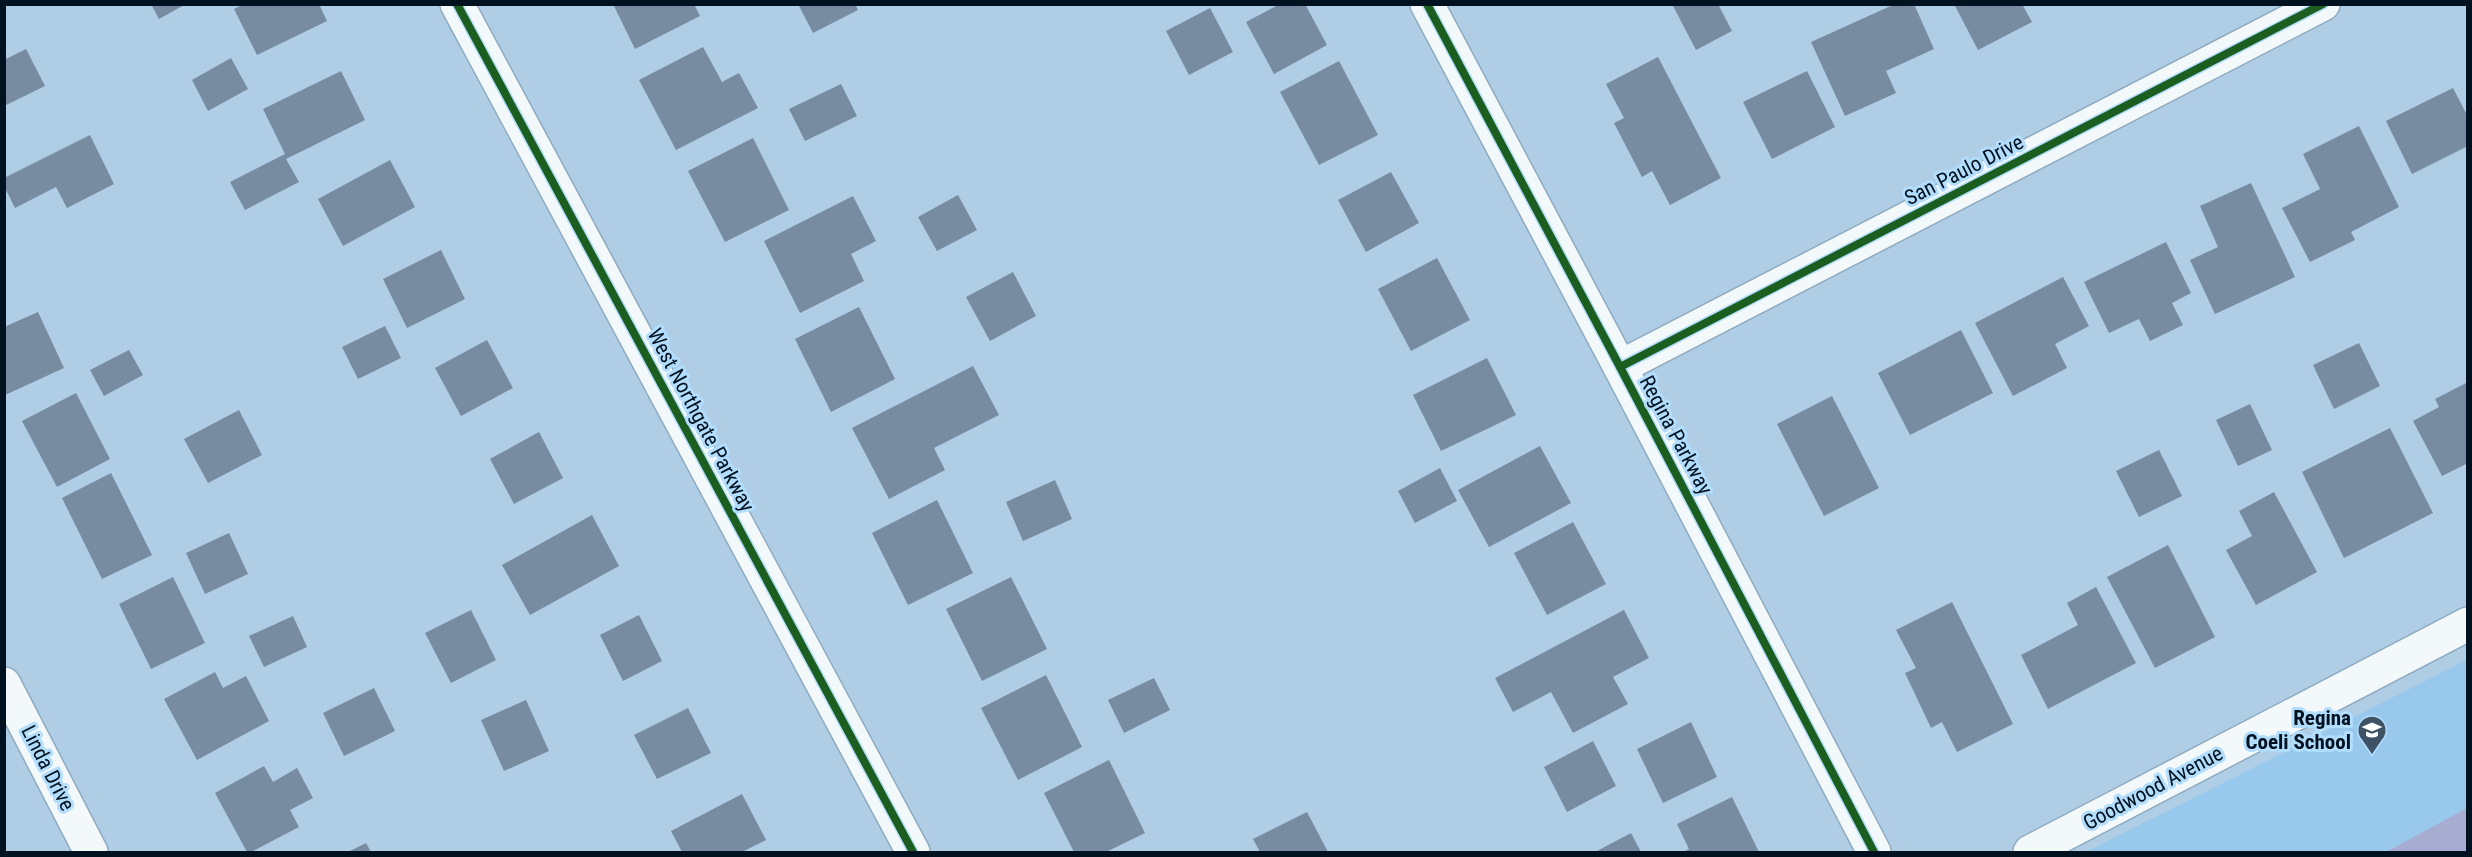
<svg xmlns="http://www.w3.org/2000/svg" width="2472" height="857" font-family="'Roboto Condensed',sans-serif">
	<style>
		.built { fill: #98c9ed }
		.grass { fill: #a7acd1 }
		.building { fill: #778ba1 }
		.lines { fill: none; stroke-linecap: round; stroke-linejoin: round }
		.street-casing { stroke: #8fabbf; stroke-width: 36 }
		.street { stroke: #f3f8fb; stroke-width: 33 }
		.cycleway-casing { stroke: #b2ddfd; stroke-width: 11 }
		.cycleway { stroke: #1b5e20; stroke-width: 8 }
		.labels { text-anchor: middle; stroke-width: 6; stroke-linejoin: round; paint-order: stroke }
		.street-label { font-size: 21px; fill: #00111f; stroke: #b2ddfd }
		.poi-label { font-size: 21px; font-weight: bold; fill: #00111f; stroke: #b2ddfd; text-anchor: end }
	</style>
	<rect width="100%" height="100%" fill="#afcee6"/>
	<path class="built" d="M2467,660v192h-381z"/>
	<path class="grass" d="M2467,808v44h-81z"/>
	<g class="building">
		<path d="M151,4h35l-27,15z"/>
		<path d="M244,4h75l8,17 -70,34 -23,-46z"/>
		<path d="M613,4h81l6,12 -65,33z"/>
		<path d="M798,4h57l3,6 -45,23z"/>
		<path d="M1280,4h25l22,41 -53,29 -28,-52z"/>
		<path d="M1672,4h46l14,27 -36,19z"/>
		<path d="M1895,4h19l20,45 -48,22 10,22 -51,23 -34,-74z"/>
		<path d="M1954,4h68l10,18 -54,28z"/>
		<path d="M1210,8l23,44 -44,23 -23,-44z"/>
		<path d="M703,47l19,35 17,-9 19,35 -82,42 -37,-70z"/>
		<path d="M26,49l19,37 -41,20v-46z"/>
		<path d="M1658,57l63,121 -51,27 -18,-34 -10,6 -28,-54 10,-5 -18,-34z"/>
		<path d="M231,58l17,31 -40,22 -16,-31z"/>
		<path d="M1339,61l39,74 -59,30 -39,-73z"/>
		<path d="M341,71l24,49 -79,39 13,23 -54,28 -15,-28 55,-28 -22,-45z"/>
		<path d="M1807,71l28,56 -63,32 -29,-57z"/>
		<path d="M841,84l16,32 -52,25 -16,-32z"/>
		<path d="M2453,88l15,29v29l-56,28 -26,-53z"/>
		<path d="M2359,126l40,81 -48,25 4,8 -45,22 -28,-54 38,-19 -17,-35z"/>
		<path d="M90,135l24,49 -47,24 -11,-21 -41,21 -11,-22v-8z"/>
		<path d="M753,138l36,72 -64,32 -37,-71z"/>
		<path d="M390,160l25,47 -72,39 -25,-47z"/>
		<path d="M1391,172l28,51 -53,29 -28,-52z"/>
		<path d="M2251,183l44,94 -80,37 -25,-54 28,-13 -18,-41z"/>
		<path d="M958,195l19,35 -40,21 -19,-34z"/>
		<path d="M853,196l23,45 -25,13 13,27 -64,32 -36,-72z"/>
		<path d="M2166,242l25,51 -19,10 11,22 -33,16 -11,-22 -30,14 -25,-51z"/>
		<path d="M441,250l24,49 -58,29 -24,-49z"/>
		<path d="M1437,258l33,62 -59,31 -33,-62z"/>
		<path d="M1013,272l23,44 -46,25 -24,-44z"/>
		<path d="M2063,277l26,49 -34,18 12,24 -54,28 -38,-73z"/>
		<path d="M859,307l36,72 -64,33 -36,-73z"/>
		<path d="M38,312l26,56 -59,27 -1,-68z"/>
		<path d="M385,326l16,32 -43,21 -16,-32z"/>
		<path d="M1961,330l32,63 -83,42 -32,-62z"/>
		<path d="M487,340l26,48 -52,28 -26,-48z"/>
		<path d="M2359,343l21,43 -46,23 -21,-44z"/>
		<path d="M129,350l14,25 -39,21 -14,-26z"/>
		<path d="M1487,358l29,57 -75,36 -28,-56z"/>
		<path d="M973,366l26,49 -65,33 11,22 -56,29 -37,-71z"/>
		<path d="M2468,382v81l-26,13 -29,-55 26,-14 -4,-8z"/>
		<path d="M76,393l34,66 -53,28 -35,-66z"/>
		<path d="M1832,396l47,92 -55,28 -47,-92z"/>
		<path d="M2250,404l22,46 -34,16 -22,-46z"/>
		<path d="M239,410l23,45 -54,28 -24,-44z"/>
		<path d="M2390,428l43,85 -89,45 -42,-86z"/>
		<path d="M539,432l24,46 -49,26 -24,-45z"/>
		<path d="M1540,446l31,57 -82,44 -31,-57z"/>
		<path d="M2159,450l23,46 -43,21 -23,-46z"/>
		<path d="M1440,468l17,33 -42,22 -17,-32z"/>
		<path d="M111,473l41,82 -50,24 -40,-81z"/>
		<path d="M1055,480l17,39 -49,22 -17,-39z"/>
		<path d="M2274,492l43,80 -61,33 -30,-55 26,-14 -13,-25z"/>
		<path d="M937,500l36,73 -65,32 -36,-72z"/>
		<path d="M592,515l27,51 -89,49 -28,-50z"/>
		<path d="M1573,522l33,62 -59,31 -33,-62z"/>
		<path d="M229,533l19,41 -43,20 -19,-41z"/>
		<path d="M2168,545l47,92 -60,31 -48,-91z"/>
		<path d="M173,577l32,66 -54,26 -32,-65z"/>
		<path d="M1011,577l36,72 -65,32 -36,-72z"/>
		<path d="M2096,587l40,76 -88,46 -27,-54 57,-30 -11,-22z"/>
		<path d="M1952,602l61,122 -56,28 -15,-30 -11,6 -26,-55 11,-5 -20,-38z"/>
		<path d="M471,610l25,50 -45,23 -26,-50z"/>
		<path d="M1624,610l25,48 -36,19 15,27 -55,29 -22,-41 -38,20 -18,-34z"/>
		<path d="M639,615l23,46 -39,20 -23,-46z"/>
		<path d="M293,616l14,31 -43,20 -15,-31z"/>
		<path d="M215,672l8,16 23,-12 23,45 -72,39 -33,-61z"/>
		<path d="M1046,675l36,72 -64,33 -37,-72z"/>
		<path d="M1154,678l16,32 -46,23 -16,-33z"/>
		<path d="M374,688l21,43 -51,25 -21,-43z"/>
		<path d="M526,700l23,51 -45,20 -23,-51z"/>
		<path d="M688,708l23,45 -54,26 -23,-44z"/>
		<path d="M1691,722l26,55 -54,26 -26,-54z"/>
		<path d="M1593,741l23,45 -49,26 -23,-45z"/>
		<path d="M1109,760l36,73 -39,19h-32l-30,-59z"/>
		<path d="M264,766l9,16 24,-14 16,30 -23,12 9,17 -48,25h-4l-32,-59z"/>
		<path d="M742,794l24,46 -24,12h-60l-11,-21z"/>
		<path d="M1732,797l27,55h-76l6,-3 -12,-25z"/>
		<path d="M1307,812l21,40h-68l-7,-13z"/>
		<path d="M1631,833l10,19h-46z"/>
		<path d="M366,843l5,9h-23z"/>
	</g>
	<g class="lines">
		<g class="street-casing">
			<g id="street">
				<path d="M457,4l456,848"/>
				<path d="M1427,4l193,363 254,485"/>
				<path d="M1620,367l703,-363"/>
				<path d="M4,684l87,168"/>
				<path d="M2030,852l438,-228"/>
			</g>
		</g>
		<use href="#street" class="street"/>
		<g class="cycleway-casing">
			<g id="cycleway">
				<path d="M457,4l456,848"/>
				<path d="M1427,4l193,363 254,485"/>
				<path d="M1620,367l703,-363"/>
			</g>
		</g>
		<use href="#cycleway" class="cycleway"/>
	</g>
	<defs>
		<g id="school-pin" transform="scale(1.5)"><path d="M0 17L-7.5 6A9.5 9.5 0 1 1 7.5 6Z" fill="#3d5365" stroke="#b2ddfd"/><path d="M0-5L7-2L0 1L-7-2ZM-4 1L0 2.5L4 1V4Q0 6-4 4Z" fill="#fff"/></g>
	</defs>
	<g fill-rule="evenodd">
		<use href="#school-pin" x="2372" y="730"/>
	</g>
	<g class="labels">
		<g class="street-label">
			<text transform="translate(1964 170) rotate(-27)" y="7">San Paulo Drive</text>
			<text transform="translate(701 420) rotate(62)" y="7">West Northgate Parkway</text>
			<text transform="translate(1676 435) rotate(62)" y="7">Regina Parkway</text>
			<text transform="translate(48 768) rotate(63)" y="7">Linda Drive</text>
			<text transform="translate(2153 788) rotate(-28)" y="7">Goodwood Avenue</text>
		</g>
		<g class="poi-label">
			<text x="2351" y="725">Regina<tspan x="2351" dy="24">Coeli School</tspan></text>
		</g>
	</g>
	<rect width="2472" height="857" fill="none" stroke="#00111f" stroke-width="12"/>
</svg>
